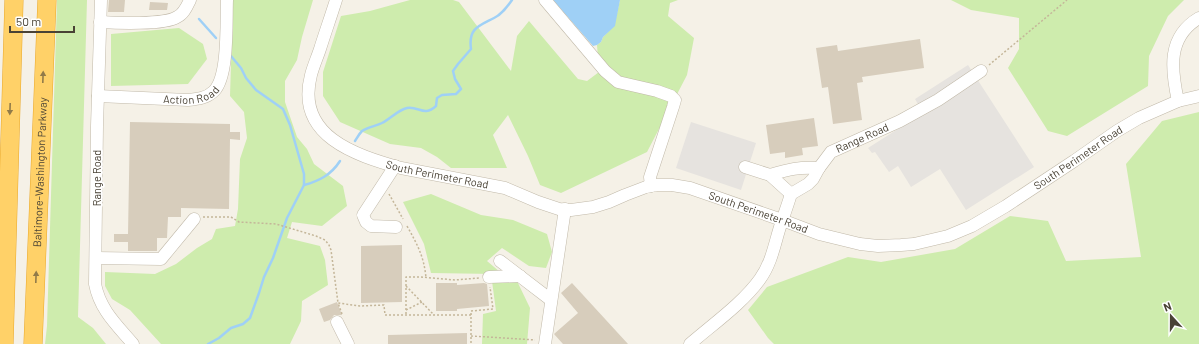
<svg xmlns="http://www.w3.org/2000/svg" width="1199" height="344" font-family="Barlow,sans-serif">
	<style>
		.green { fill: #ceecad }
		.parking { fill: #e6e3df }
		.water { fill: #9fd0f6 }
		.lines { fill: none; stroke-linecap: round; stroke-linejoin: round }
		.stream { stroke: #9fd0f6; stroke-width: 2.5 }
		.building { fill: #d7cdbc }
		.minor-casing { stroke: #c1b9a9; stroke-width: 13 }
		.highway-casing { stroke: #eaa92c; stroke-width: 19 }
		.path { stroke: #c4b699; stroke-width: 1.5; stroke-dasharray: 2 2; stroke-linecap: butt }
		.minor { stroke: #fff; stroke-width: 12 }
		.highway { stroke: #ffd168; stroke-width: 18 }
		.oneway { fill: #927b49 }
		.labels { text-anchor: middle; stroke-width: 3.5; stroke-linejoin: round; paint-order: stroke }
		.street-label { font-size: 11px; fill: #494235; stroke: #fff }
	</style>
	<rect width="100%" height="100%" fill="#f5f1e7"/>
	<g class="green">
		<path d="M57,0h30l-9,317 15,11 13,16h-61l2,-18z"/>
		<path d="M233,0h80l-11,37 -5,23 -12,21v21l12,35 10,12 7,15 29,22 4,20 -25,20 -30,-4 -5,16 33,8 5,14 3,25 -26,16 -1,20 -11,23h-129l-31,-34 -18,-11 -7,-13v-14l50,2 21,-10 21,-16 15,-9 4,-10 19,-3 3,-17 2,-50 7,-21 -3,-26 -14,-16z"/>
		<path d="M410,0h43l6,2 52,69 6,-35 12,-15 49,58 9,2 12,-9 -2,-27 4,-3 2,-5 11,-11 6,-26h58l-8,3 -2,13 26,22 -7,37 -40,77 -86,41 -21,-8 -12,-29 -20,-41 -15,20 14,33h-56l-14,-11 -16,-9 -31,-4 -50,-22 -17,-26v-24l18,-56 29,-5z"/>
		<path d="M951,0h233l-16,16 -19,40 -1,30 -81,50 -19,-5 -40,-63 11,-19v-31l-48,-8z"/>
		<path d="M179,28l24,16 4,15 -19,25 -77,2v-52z"/>
		<path d="M1199,112v232h-425l-6,-6 -20,-28 19,-23 81,-30 33,5 74,-13 55,-33 38,5 18,40 75,-4 -15,-93 36,-43z"/>
		<path d="M431,194l50,21 32,5 34,14 5,18 -6,16 -17,-2 -27,-18 -15,13 13,11 -6,2 -63,-1 -7,-29 -21,-42z"/>
		<path d="M492,281h25l13,27 -3,36h-45l1,-30 13,-3z"/>
	</g>
	<g class="parking">
		<path d="M968,65l66,102 -68,43 -26,-41 -29,18 -13,-21 -9,6 -14,-20 -3,1 -4,-5 55,-35 -8,-14z"/>
		<path d="M691,122l65,21 -15,47 -65,-22z"/>
	</g>
	<path class="water" d="M553,0h67l-5,26 -12,11 -2,5 -4,3 -4,1z"/>
	<g class="lines">
		<g class="stream">
			<path d="M199,19l17,19"/>
			<path d="M355,141c2,-3 4,-7 7,-10 6,-4 14,-5 20,-8 8,-4 16,-13 25,-15 12,-2 17,9 29,-2l1,-8 5,-3 14,-1 5,-5 -6,-10 -2,-8 5,-7 13,-15c-3,-21 8,-23 23,-31 8,-4 13,-11 18,-18"/>
			<path d="M304,185c15,-4 27,-10 36,-24"/>
			<path d="M208,344l11,-6 12,-10 12,-4 7,-6 9,-25 5,-16 9,-19 14,-40 17,-33v-11l-14,-49 -7,-16 -27,-19 -10,-12 -5,-10 -10,-12"/>
		</g>
	</g>
	<g class="building">
		<path d="M109,0h16l-1,12h-16z"/>
		<path d="M150,2l18,1 -1,7h-18z"/>
		<path d="M920,39l4,29 -62,9 1,5 -6,1 5,37 -29,4 -5,-37 -6,1 -6,-40 21,-3 1,6z"/>
		<path d="M814,118l4,28 -16,2 1,7 -18,3v-6l-15,2 -4,-29z"/>
		<path d="M130,122l100,2v8h10v8l-10,-1 -1,70 -48,-1v9h-13l-1,21h-10v13h-29v-9h-14v-8h14z"/>
		<path d="M402,245v57l-41,1v-57z"/>
		<path d="M436,283h21v2l27,-2 3,1 2,22 -32,3v2h-21z"/>
		<path d="M572,283l56,61h-65l-9,-10 24,-21 -17,-20z"/>
		<path d="M337,302l5,13h-8l-4,5 -6,2 -5,-13z"/>
		<path d="M467,333v11h-79v-9z"/>
	</g>
	<g class="lines">
		<g class="minor-casing">
			<g id="minor">
				<path d="M101,0l-4,126 -2,158c5,26 22,41 38,60"/>
				<path id="s1" d="M336,0c-5,16 -11,33 -16,49 -3,9 -7,18 -9,26 -16,61 44,80 90,93l104,20 33,14 21,7 12,1 22,-3 16,-5 16,-7 21,-8 10,-2h16l18,3 92,32 37,14 41,10 18,2 23,-1 13,-1 34,-8 24,-10 34,-20 68,-45 43,-30 22,-13 39,-17 21,-5"/>
				<path d="M545,0l60,71 13,11 39,9 14,5 4,4 -2,7 -23,70 1,9"/>
				<path d="M100,22c16,1 65,3 77,-5 7,-3 10,-11 13,-17"/>
				<path id="s2" d="M98,96l90,4c10,-1 19,-2 26,-9 15,-15 12,-70 13,-91"/>
				<path d="M1178,101c-7,-32 -11,-64 21,-83"/>
				<path d="M395,166l-32,49 3,7 5,4 25,1"/>
				<path d="M745,167l25,8 21,19"/>
				<path d="M770,175c20,-6 28,-8 49,-7"/>
				<path d="M96,258l65,1 33,-40"/>
				<path d="M500,261l51,39"/>
				<path d="M489,277l31,-1"/>
				<path d="M337,322l11,22"/>
				<path d="M545,344l20,-135"/>
				<path id="s3" d="M690,344c23,-20 53,-41 70,-65 13,-18 15,-39 22,-58 3,-9 6,-17 9,-27l17,-10 5,-5 6,-11 12,-16 69,-31 38,-21 43,-29"/>
			</g>
		</g>
		<g class="highway-casing">
			<g id="highway">
				<path d="M4,344l10,-344"/>
				<path id="s4" d="M33,344l14,-344"/>
			</g>
		</g>
		<g class="path">
			<path d="M989,65l78,-65"/>
			<path d="M389,194l14,25"/>
			<path d="M203,217h28l8,5 37,2 40,12 9,4 4,5 2,5 7,53"/>
			<path d="M407,226c10,18 17,30 19,52"/>
			<path d="M406,286l28,29"/>
			<path d="M406,310l16,-8"/>
			<path d="M342,314l-4,-11 22,3 24,-1 1,10h86v29"/>
			<path d="M406,314v-37h15l34,3 24,-2"/>
			<path d="M471,315v-4l22,-2 -3,-22"/>
			<path d="M471,336l64,4"/>
		</g>
		<use href="#minor" class="minor"/>
		<use href="#highway" class="highway"/>
	</g>
	<defs><path id="oneway-solid" d="M-6-.8H1V-3.2L6.5 0L1 3.2V.8H-6Z"/></defs>
	<g class="oneway">
		<use href="#oneway-solid" transform="translate(43 77) rotate(-88)"/>
		<use href="#oneway-solid" transform="translate(10 109) rotate(92)"/>
		<use href="#oneway-solid" transform="translate(36 277) rotate(-88)"/>
	</g>
	<g class="labels">
		<g class="street-label">
			<text dy="4" stroke="none"><textPath href="#s2" startOffset="94">Action Road</textPath></text>
			<text dy="4" stroke="none"><textPath href="#s3" startOffset="280">Range Road</textPath></text>
			<text dy="4" stroke="none"><textPath href="#s1" startOffset="946">South Perimeter Road</textPath></text>
			<text dy="4" stroke="none"><textPath href="#s4" startOffset="172">Baltimore-Washington Parkway</textPath></text>
			<text dy="4" stroke="none"><textPath href="#s1" startOffset="263">South Perimeter Road</textPath></text>
			<text transform="translate(97 178) rotate(-90)" y="4">Range Road</text>
			<text dy="4" stroke="none"><textPath href="#s1" startOffset="598">South Perimeter Road</textPath></text>
		</g>
	</g>
	<g transform="translate(1171 316) rotate(339)" stroke="#ffffff" stroke-width="3" paint-order="stroke">
	<path d="M0-3L7 15L0 10L-7 15Z" fill="#494235"/>
	<text y="-6" font-size="11" font-weight="bold" text-anchor="middle" fill="#494235">N</text>
	</g>
	<path d="M10 26v6h64v-6" fill="none" stroke="#494235" stroke-width="2"/>
	<text x="16" y="26" font-size="12" fill="#494235" stroke="#ffffff" stroke-width="3" paint-order="stroke">50 m</text>
</svg>
